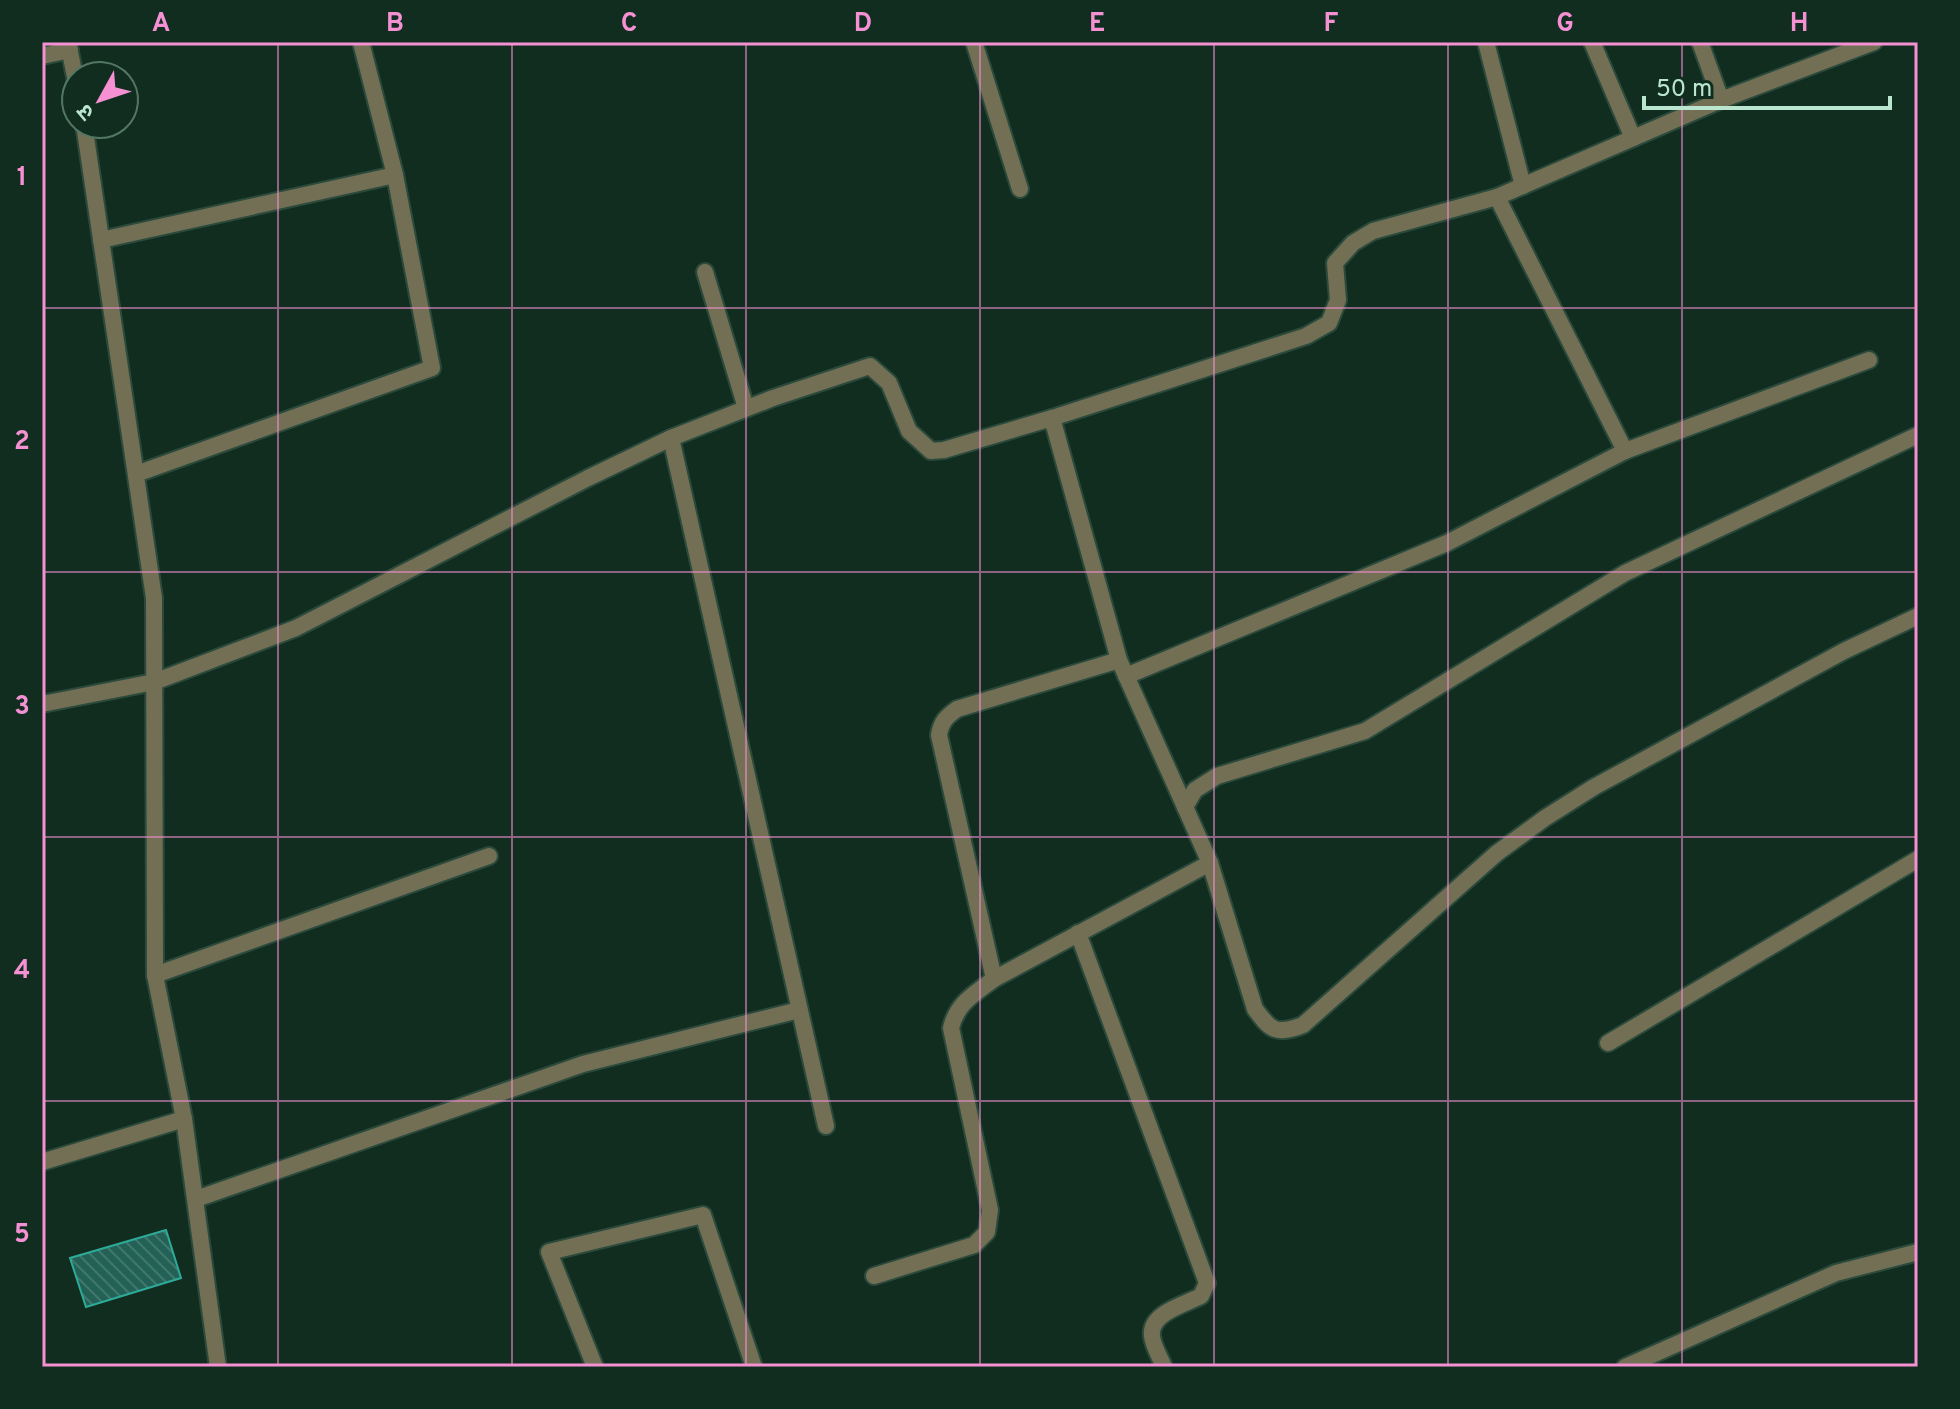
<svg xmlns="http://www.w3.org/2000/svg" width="1960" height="1409" font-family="Overpass,'Noto Sans Devanagari',sans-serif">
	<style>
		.building { fill: url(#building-back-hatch); stroke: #2eaa98; stroke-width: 2 }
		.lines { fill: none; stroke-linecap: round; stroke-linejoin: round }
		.service-casing { stroke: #2b4a3b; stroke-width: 20 }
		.minor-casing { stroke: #2b4a3b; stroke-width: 20 }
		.service { stroke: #726f55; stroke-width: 16 }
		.minor { stroke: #726f55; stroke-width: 16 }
		.grid { fill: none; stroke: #f591d3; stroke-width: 2; stroke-opacity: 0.55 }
		.neatline { fill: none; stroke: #f591d3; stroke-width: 3 }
		.grid-label { font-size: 26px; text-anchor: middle; font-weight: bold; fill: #f591d3 }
	</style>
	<defs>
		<pattern id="building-back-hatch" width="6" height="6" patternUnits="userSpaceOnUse" patternTransform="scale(2)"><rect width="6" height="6" fill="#236157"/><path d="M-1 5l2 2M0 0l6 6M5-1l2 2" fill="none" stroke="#41786e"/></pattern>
	</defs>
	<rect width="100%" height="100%" fill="#102d1f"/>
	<path class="building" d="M166,1230l15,48 -95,29 -16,-49z"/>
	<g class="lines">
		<g class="service-casing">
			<path id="service" d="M705,272l41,136"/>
		</g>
		<g class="minor-casing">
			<g id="minor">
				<path d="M68,42l8,40"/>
				<path d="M974,42l46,147"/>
				<path d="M1486,42l37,144"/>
				<path d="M1592,42l41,96"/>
				<path d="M1700,42l21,58"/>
				<path d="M42,56l28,-6"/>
				<path d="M84,124l70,474 1,377 29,144 34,248"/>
				<path d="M1497,197l128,254"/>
				<path d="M101,240l294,-65"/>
				<path d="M1052,418l254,-82 23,-13 9,-23 -3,-37 18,-20 20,-12 124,-34 224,-97 153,-58"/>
				<path d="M671,438l155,688"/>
				<path d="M136,474l296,-106 -37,-193 -34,-133"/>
				<path d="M1126,676l321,-133 178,-92 244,-91"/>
				<path d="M42,704l112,-22 142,-54 292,-150 83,-40 102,-40 97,-32 19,17 20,48 22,20 13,-1 108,-32 67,242 66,147"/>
				<path d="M1210,863l-25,-56 10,-17 22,-14 148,-45 260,-158 293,-138"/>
				<path d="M1078,933l129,350 -6,13c-15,8 -52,17 -49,40 1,10 8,21 12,31"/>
				<path d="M155,975l334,-119"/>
				<path d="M994,979l-55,-244c2,-13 7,-18 18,-26l162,-49"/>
				<path d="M1608,1043l310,-184"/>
				<path d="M42,1162l142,-43"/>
				<path d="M196,1199l387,-135 216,-54"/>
				<path d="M874,1276l100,-31 13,-13 3,-22 -39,-182c6,-25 23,-34 43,-49l216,-116 45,146c16,22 21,26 48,16l194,-172 48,-35 49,-31 250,-136 74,-35"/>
				<path d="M595,1367l-46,-115 154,-37 51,152"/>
				<path d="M1625,1367l211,-94 82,-21"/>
			</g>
		</g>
		<use href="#service" class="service"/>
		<use href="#minor" class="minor"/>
	</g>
	<path class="grid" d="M278,42v1325M512,42v1325M746,42v1325M980,42v1325M1214,42v1325M1448,42v1325M1682,42v1325M42,308h1876M42,572h1876M42,837h1876M42,1101h1876"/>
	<rect width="1960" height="1409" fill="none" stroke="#102d1f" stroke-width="88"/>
	<g transform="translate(100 100) rotate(230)"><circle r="38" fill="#102d1f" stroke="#547765" stroke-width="2"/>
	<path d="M0-6L14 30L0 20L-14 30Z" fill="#f591d3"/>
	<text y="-12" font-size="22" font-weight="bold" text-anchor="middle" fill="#bae5ce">उ</text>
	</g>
	<path d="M1644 96v12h246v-12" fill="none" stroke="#bae5ce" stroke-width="4"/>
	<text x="1656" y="96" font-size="24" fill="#bae5ce" stroke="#102d1f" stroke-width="6" paint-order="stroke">50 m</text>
	<rect x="44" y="44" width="1872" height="1321" class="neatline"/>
	<g class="grid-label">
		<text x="161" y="31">A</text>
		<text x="395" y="31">B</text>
		<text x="629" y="31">C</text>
		<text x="863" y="31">D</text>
		<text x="1097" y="31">E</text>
		<text x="1331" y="31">F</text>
		<text x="1565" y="31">G</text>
		<text x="1799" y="31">H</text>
		<text x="22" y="185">1</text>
		<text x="22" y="449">2</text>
		<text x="22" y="714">3</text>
		<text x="22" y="978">4</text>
		<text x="22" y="1242">5</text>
	</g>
</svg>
